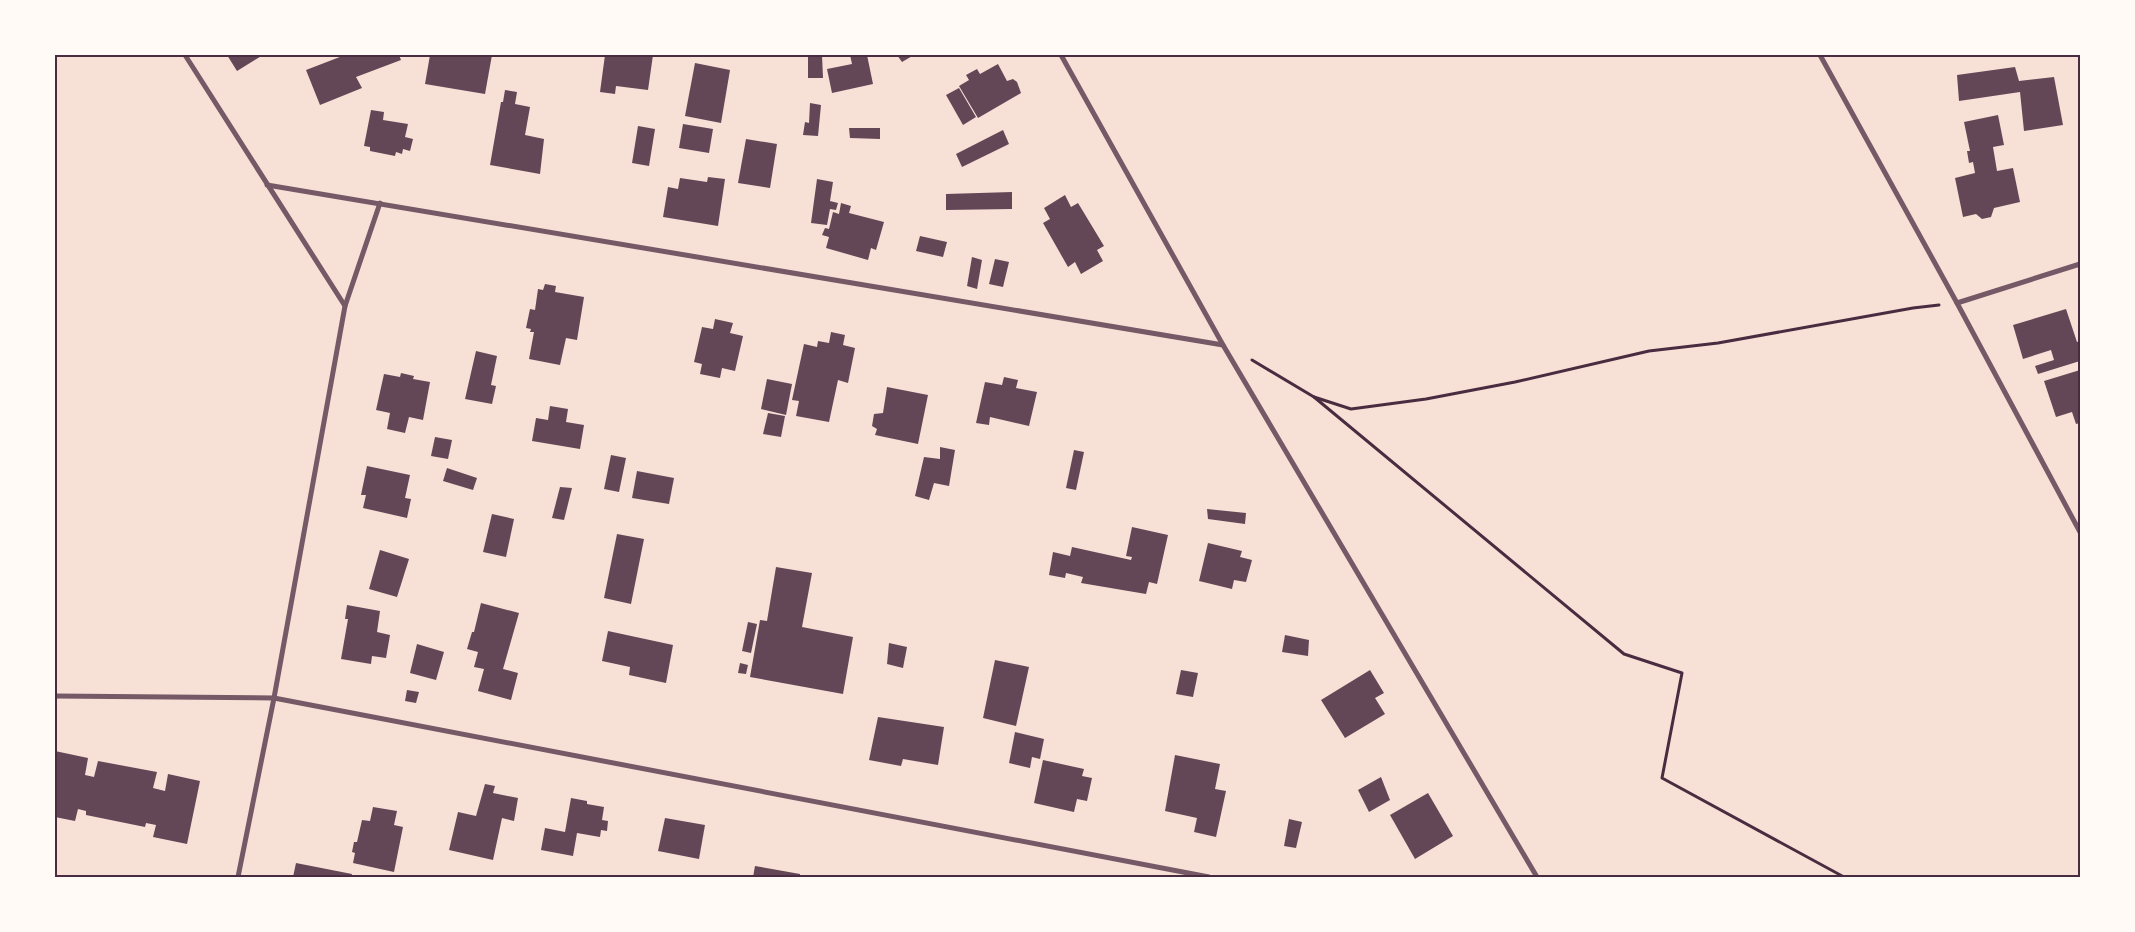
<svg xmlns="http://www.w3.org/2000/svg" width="2135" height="932" font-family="Inter,sans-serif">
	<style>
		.building { fill: #644757 }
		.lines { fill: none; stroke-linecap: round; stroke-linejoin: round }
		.path { stroke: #4a2c40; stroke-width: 3 }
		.minor { stroke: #755966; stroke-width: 5 }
		.neatline { fill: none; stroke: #4a2c40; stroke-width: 2 }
	</style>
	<rect width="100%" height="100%" fill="#f7e1d7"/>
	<g class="building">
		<path d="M227,55h36l-26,16z"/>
		<path d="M345,55h54l2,5 -45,17 6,11 -42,17 -14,-35z"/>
		<path d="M430,55h62l-7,39 -60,-10z"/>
		<path d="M605,55h48l-5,35 -32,-4 -1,8 -15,-2z"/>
		<path d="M808,55h14l1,23h-15z"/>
		<path d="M850,55h17l6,29 -41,9 -5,-24 25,-5z"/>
		<path d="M897,55h17l-12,7z"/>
		<path d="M695,63l35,7 -9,53 -36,-7z"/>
		<path d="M998,64l9,17 6,-2 4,3 4,11 -43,25 -19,-32 10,-6 -3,-5 11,-6 3,5z"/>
		<path d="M2015,67l4,14 35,-4 9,48 -39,6 -4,-39 -61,9 -2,-26z"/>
		<path d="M959,88l17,29 -13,8 -17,-30z"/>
		<path d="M505,90l12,2 -2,12 15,3 -5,28 19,4 -4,35 -50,-9 11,-63h2z"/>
		<path d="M810,103l11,2 -3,31 -15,-1 2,-13 4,1z"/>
		<path d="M371,110l13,2 -1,8 25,4 -3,13 8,2 -3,12 -7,-2 -1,5 -6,-2 -1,4 -25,-5v-4l-6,-1z"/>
		<path d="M1998,115l6,30 -11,2 4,24 16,-3 7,34 -26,6 -3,9 -9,2 -6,-5 -13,3 -8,-39 20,-5 -2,-11 -4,1 -2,-12h3l-6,-29z"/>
		<path d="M683,124l30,5 -4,24 -30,-5z"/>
		<path d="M638,126l17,3 -6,37 -17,-3z"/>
		<path d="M849,128h31v11l-30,-1z"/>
		<path d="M1003,130l6,14 -47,23 -6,-13z"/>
		<path d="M746,139l31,5 -7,44 -32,-5z"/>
		<path d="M708,177l17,2 -7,47 -55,-9 5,-30 10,2 2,-11 27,4z"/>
		<path d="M817,179l16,3 -3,19 8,2 -2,7 -6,-1 -3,16 -16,-2z"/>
		<path d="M1012,192v17l-66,1v-16z"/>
		<path d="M1065,195l6,12 7,-4 26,43 -7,4 6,11 -22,13 -6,-12 -7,5 -25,-44 7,-4 -6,-11z"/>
		<path d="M841,203l10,3 -2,7 35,9 -8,28 -5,-2 -3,12 -42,-12 3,-11 -7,-2 3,-7 4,1 4,-17 6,2z"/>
		<path d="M920,236l27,6 -4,15 -27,-6z"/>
		<path d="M972,257l10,3 -5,29 -10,-3z"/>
		<path d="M995,259l14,3 -6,25 -14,-3z"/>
		<path d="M545,284l11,2 -1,6 29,5 -7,43 -11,-2 -6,27 -31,-6 5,-27h-4l1,-3 -5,-1 4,-19 5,1 3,-21 5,1z"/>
		<path d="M2066,309l11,33 3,-1v20l-42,13 -3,-8 19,-6 -3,-10 -28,9 -10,-34z"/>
		<path d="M715,319l18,4 -3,10 13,3 -8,35 -13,-3 -2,10 -20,-4 2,-10 -8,-2 8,-35 11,2z"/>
		<path d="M831,332l14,3 -2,10 12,3 -7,35 -10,-3 -9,42 -33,-6 3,-15 -7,-1 12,-56 13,3 1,-6 11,2z"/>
		<path d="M476,351l21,5 -6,29 5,1 -4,18 -27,-5z"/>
		<path d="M2080,370v53l-4,1 -4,-12 -16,5 -12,-36z"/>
		<path d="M401,373l13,3 -1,3 17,3 -7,38 -14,-3 -4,16 -18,-4 3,-16 -14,-3 8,-36 16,3z"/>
		<path d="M1004,377l14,3 -2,8 21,4 -8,34 -39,-9 -1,8 -13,-2 9,-41 17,3z"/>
		<path d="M767,379l25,5 -6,31 -25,-6z"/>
		<path d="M887,387l41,8 -10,49 -43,-9 2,-6 -5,-3 2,-12 9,-1z"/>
		<path d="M550,406l18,3 -2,13 18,3 -4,24 -48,-8 4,-23 12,2z"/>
		<path d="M768,413l17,3 -4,21 -18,-3z"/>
		<path d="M435,437l17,3 -4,19 -17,-3z"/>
		<path d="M940,447l15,3 -6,36 -15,-3 -5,17 -14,-4 9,-39 16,2z"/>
		<path d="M1074,450l10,2 -8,38 -10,-2z"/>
		<path d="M611,455l15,3 -7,34 -15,-3z"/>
		<path d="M367,466l43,9 -5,23 6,1 -4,19 -44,-10 3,-13h-5z"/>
		<path d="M447,468l30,10 -4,12 -30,-9z"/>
		<path d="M637,471l37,7 -5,26 -37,-6z"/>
		<path d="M560,487l12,1 -8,32 -12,-2z"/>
		<path d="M1207,509l39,4 -1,11 -37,-5z"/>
		<path d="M492,514l22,5 -8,38 -23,-5z"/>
		<path d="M1132,527l36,8 -11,49 -8,-2 -3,12 -65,-11 2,-6 -17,-4 -1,5 -16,-3 4,-23 17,4 2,-9 59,13 1,-3 -6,-1z"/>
		<path d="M617,534l27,5 -13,65 -27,-6z"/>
		<path d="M1208,543l34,8 -2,6 12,3 -6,22 -12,-2 -2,9 -33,-8z"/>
		<path d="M380,550l29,9 -12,38 -28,-8z"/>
		<path d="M776,567l36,6 -10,54 51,10 -10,57 -93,-17 10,-57 7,1z"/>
		<path d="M481,603l38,10 -16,56 15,4 -7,27 -33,-9 6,-22 -10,-2 4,-15 -11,-3 5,-17h2z"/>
		<path d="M347,605l33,6 -3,21 13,3 -4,23 -14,-2 -1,8 -30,-5 7,-40h-3z"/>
		<path d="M748,622l9,2 -6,29 -9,-2z"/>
		<path d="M608,631l65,14 -7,38 -37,-8 1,-8 -28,-6z"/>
		<path d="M1285,635l24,5 -1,16 -26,-4z"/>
		<path d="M889,643l18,4 -4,21 -16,-4z"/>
		<path d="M417,644l27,8 -8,28 -26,-7z"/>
		<path d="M995,660l34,7 -13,59 -33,-8z"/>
		<path d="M740,663l8,2 -2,9 -8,-1z"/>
		<path d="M1181,670l17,3 -5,24 -17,-3z"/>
		<path d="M1370,670l14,23 -9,5 10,16 -40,24 -24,-38z"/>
		<path d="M407,690l12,2 -3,11 -11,-2z"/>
		<path d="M878,717l66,10 -6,38 -35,-6 -2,7 -32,-6z"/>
		<path d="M1015,732l29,7 -4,20 -8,-2 -2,11 -21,-5z"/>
		<path d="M55,751l33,7 -3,17 9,2 4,-16 59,11 -4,16 12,3 3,-17 32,7 -13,63 -34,-7 3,-12 -10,-2 -1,4 -59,-12v-4l-8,-2 -3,12 -20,-4z"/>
		<path d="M1175,755l45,9 -5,25 11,2 -10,46 -22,-5 3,-14 -32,-7z"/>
		<path d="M1043,760l41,9 -2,7 10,2 -5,23 -10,-2 -3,13 -40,-9z"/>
		<path d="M1381,777l9,23 -21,12 -11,-22z"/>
		<path d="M485,784l10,2 -2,7 25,5 -4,23 -12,-3 -9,42 -44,-10 9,-38 18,4z"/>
		<path d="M1428,793l25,43 -38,23 -25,-44z"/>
		<path d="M571,798l16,3v3l17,3 -2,13 6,1 -1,10 -6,-1 -1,7 -23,-4 -4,23 -32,-6 4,-22 20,4z"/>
		<path d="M373,807l24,4 -3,14 9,2 -9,45 -41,-9 2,-10 -3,-1 2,-10h3l5,-22 8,1z"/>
		<path d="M665,818l40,7 -6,34 -41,-8z"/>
		<path d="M1289,819l13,3 -6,26 -12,-2z"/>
		<path d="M296,863l56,11 -1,3h-58z"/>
		<path d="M755,866l45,8v3h-47z"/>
	</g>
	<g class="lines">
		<g class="path">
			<path d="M1252,360l62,37 37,12 75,-10 89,-17 134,-31 69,-8 195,-35 26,-3"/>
			<path d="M1314,397l310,257 58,19 -20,105 182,99"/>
		</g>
		<g class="minor">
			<path d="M185,55l160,251 -71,392 -36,179"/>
			<path d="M1061,55l162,290 314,532"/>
			<path d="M1820,55l137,248 123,229"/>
			<path d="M267,185l956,160"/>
			<path d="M1957,303l123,-39"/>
			<path d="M345,306l35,-103"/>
			<path d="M55,696l219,2 935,179"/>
		</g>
	</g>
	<rect width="2135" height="932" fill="none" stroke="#fffaf5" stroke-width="112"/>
	<rect x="56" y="56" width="2023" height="820" class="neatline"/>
</svg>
